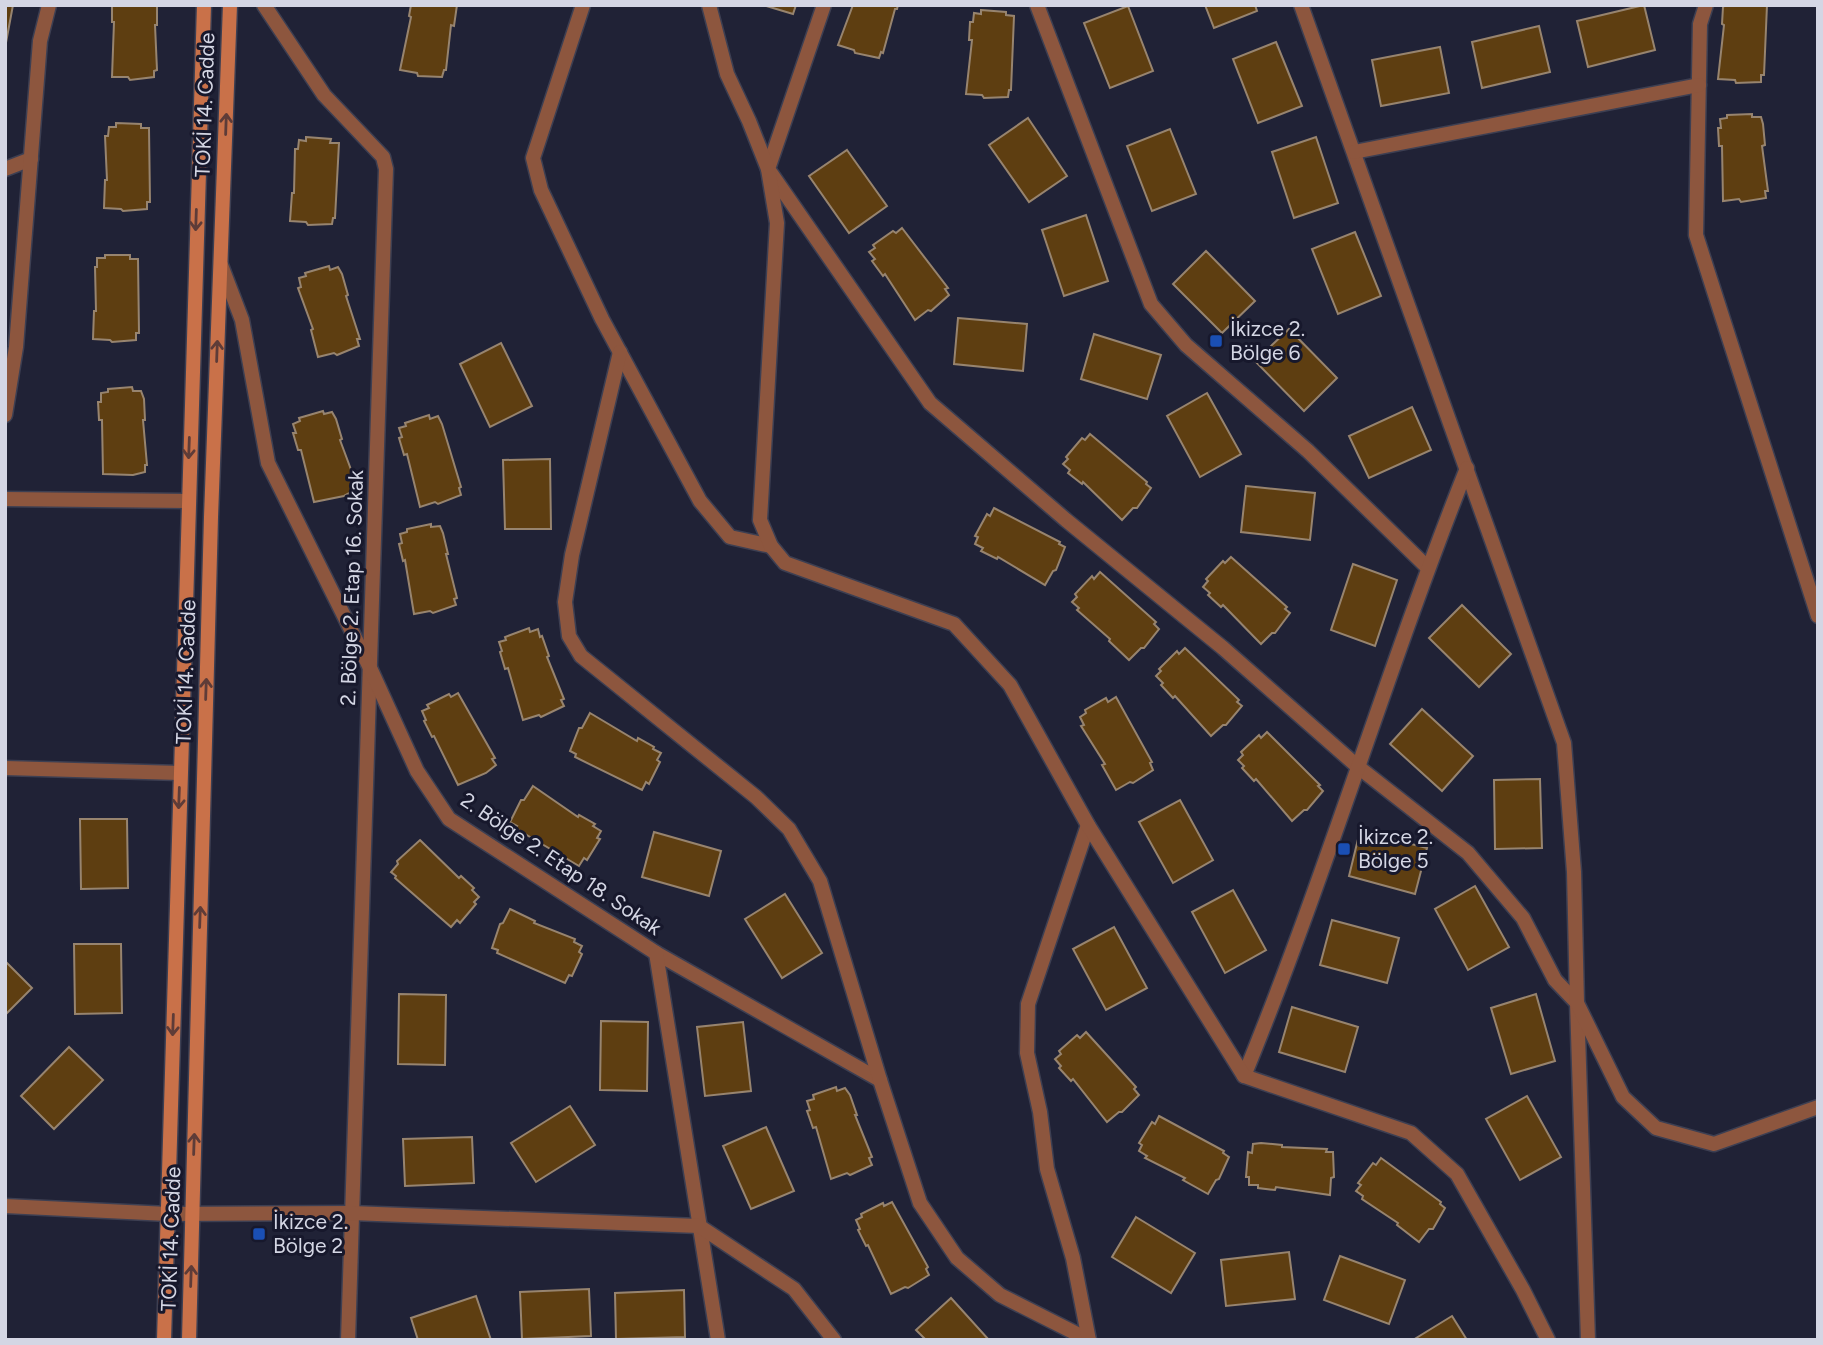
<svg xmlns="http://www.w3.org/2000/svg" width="1823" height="1345" font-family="Figtree,sans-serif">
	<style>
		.building { fill: #5e3e11; stroke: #97846f; stroke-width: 2 }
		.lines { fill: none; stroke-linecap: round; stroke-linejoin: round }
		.minor-casing { stroke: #3d3f52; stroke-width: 17 }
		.tertiary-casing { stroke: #3d3f52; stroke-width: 17 }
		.secondary-casing { stroke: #3d3f52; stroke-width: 17 }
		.minor { stroke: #8d563e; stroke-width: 14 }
		.tertiary { stroke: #8d563e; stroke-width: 14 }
		.secondary { stroke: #c97149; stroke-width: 14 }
		.oneway { stroke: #5e3c38 }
		.transit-dot { fill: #1a4fb4; stroke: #17182c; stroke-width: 2.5 }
		.labels { text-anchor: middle; stroke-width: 6; stroke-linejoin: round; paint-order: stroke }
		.street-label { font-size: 21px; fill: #d4d6e4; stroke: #17182c }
		.poi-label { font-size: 21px; fill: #d4d6e4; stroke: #17182c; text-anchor: start }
	</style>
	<rect width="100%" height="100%" fill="#202236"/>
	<g class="building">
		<path d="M5,5h8l-8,43z"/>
		<path d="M112,5h45v20h-2l2,45 -3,1v6l-24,3 -2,-3h-16l2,-55h-2z"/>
		<path d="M411,5h46l-3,21 -3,-1 -5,45h-2l-2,7 -24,-1 -1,-3 -17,-3 11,-53 -2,-1z"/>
		<path d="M763,5h33l-3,9z"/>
		<path d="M853,5h45l-1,4h-2l-12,44 -2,-1 -2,6 -24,-5 -1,-3 -16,-5z"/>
		<path d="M1205,5h50l2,6 -43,17z"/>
		<path d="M1644,5l11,45 -67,17 -11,-46z"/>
		<path d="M1726,5h41l-3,70h-3v7l-25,1 -1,-3 -17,-1 6,-54 -2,-1 1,-17z"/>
		<path d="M1128,6l25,65 -43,17 -26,-65z"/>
		<path d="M981,10l25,2v3l8,1 -3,74h-2l-1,7 -24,1 -2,-3 -16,-1 6,-54h-3l1,-18h3l1,-9 7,1z"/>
		<path d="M1539,26l11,46 -68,16 -10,-46z"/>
		<path d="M1276,42l26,64 -44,17 -25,-64z"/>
		<path d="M1440,47l9,46 -68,13 -9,-46z"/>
		<path d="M1752,114v3h9l2,7 2,21 -3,1 6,45h-3l1,7 -25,4 -2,-3 -16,2 -1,-55h-3l-1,-18h3l-1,-9 7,-1v-3z"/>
		<path d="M1028,118l39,58 -38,26 -40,-57z"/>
		<path d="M116,123l25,1v4h8l1,74h-3v7l-24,2 -2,-2 -17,-1 1,-28h2l-2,-44h3l1,-9h7z"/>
		<path d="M1170,129l26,65 -44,17 -25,-65z"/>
		<path d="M306,137l25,2 -1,4h9l-4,75h-2l-1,6 -24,1 -2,-3 -16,-1 2,-28h2l1,-44h3l1,-9 7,1z"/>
		<path d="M1316,137l22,66 -44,15 -22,-66z"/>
		<path d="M847,150l40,56 -38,27 -40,-57z"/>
		<path d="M1086,215l22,66 -44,15 -22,-66z"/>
		<path d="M902,228l46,60 -3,1 4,6 -18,16 -3,-1 -13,10 -30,-46 -2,2 -11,-15 3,-2 -6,-7 6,-4 -2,-3 20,-14 3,2z"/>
		<path d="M1355,232l26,64 -43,18 -26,-65z"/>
		<path d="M1206,251l49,50 -33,32 -49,-49z"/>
		<path d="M105,255h25v4h8l1,74h-3v7l-24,2 -2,-2 -17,-1 1,-28h2l-1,-44h2v-9h8z"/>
		<path d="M329,266l1,4 8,-3 4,7 6,21 -2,1 14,43h-3l2,7 -22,9 -3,-2 -16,4 -7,-27 2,-1 -15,-41 3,-1 -2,-9 7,-2 -1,-3z"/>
		<path d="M958,318l69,6 -4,47 -69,-7z"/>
		<path d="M1289,329l48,49 -33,33 -49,-50z"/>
		<path d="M1094,334l67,21 -14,44 -66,-20z"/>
		<path d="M501,343l31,63 -42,21 -30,-63z"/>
		<path d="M132,387l1,4h8l3,8 1,21h-2l4,45h-2v7l-12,3 -30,-1 -1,-54h-3l-1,-18h3v-9l7,-1v-3z"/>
		<path d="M1207,393l34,61 -41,23 -33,-61z"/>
		<path d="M1412,407l19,43 -62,28 -20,-42z"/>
		<path d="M323,411l1,3 8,-2 4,7 6,20 -2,1 16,43h-3l2,7 -11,6 -30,6 -13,-52h-3l-5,-17h3l-3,-9 7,-3 -1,-3z"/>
		<path d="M429,415l1,4 8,-3 4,8 19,63 -2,1 2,7 -23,9 -3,-2 -15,5 -13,-53 -3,1 -5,-17 3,-1 -3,-9 7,-2 -1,-3z"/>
		<path d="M1090,434l57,48 -1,2 5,4 -14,20h-4l-11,12 -39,-38 -1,2 -14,-11 2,-3 -7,-6 5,-5 -2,-2 16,-19 3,2z"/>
		<path d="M550,459l1,70h-46l-2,-69z"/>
		<path d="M1246,486l69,7 -5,47 -69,-8z"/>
		<path d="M994,508l66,34 -1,2 6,3 -9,23 -3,1 -8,14 -47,-28 -1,2 -16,-8 2,-3 -8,-4 3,-7 -3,-1 12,-22 3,2z"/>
		<path d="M431,524v3l9,-1 3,7 5,21h-2l11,44 -3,1 2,6 -23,8 -3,-2 -16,3 -9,-54 -2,1 -4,-17 3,-1 -2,-9 7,-2v-3z"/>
		<path d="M1231,557l56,50 -2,2 5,4 -15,20h-3l-11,11 -38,-39 -2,2 -13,-12 2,-2 -7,-6 5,-6 -2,-2 17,-18 2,2z"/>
		<path d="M1353,564l44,16 -22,66 -44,-16z"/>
		<path d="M1100,572l56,50 -2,2 5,5 -15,19h-3l-12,12 -20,-19 1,-2 -33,-29 2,-2 -7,-6 5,-5 -2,-3 17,-18 2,3z"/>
		<path d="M1462,605l49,49 -32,33 -50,-49z"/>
		<path d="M529,628l1,4 8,-3 2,8 2,-1 7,20 -2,1 17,42 -3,1 3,6 -23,11 -2,-2 -16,5 -15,-52 -3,1 -5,-17 2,-1 -3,-9 7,-2 -1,-3z"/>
		<path d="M1185,648l54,52 -2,2 5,4 -16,19h-3l-12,11 -36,-40 -2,2 -12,-13 2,-2 -7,-7 5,-5 -2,-2 18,-18 2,3z"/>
		<path d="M458,693l37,65 -3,1 4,6 -10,8 -28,12 -24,-49 -2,1 -8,-16 2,-1 -4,-9 7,-3 -2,-3 22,-11 2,3z"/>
		<path d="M1116,697l36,65 -2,1 3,7 -20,13 -3,-1 -14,8 -14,-25 3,-1 -24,-38 3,-1 -4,-8 6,-4 -1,-3 21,-12 2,4z"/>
		<path d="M1422,709l51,47 -31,35 -52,-47z"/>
		<path d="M590,713l47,28 1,-3 16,9 -1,2 8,4 -4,7 3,2 -11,22 -3,-2 -4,8 -67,-33 1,-3 -6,-3 9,-23h3z"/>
		<path d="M1267,732l53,53 -2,1 5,5 -16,19h-3l-12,11 -36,-42 -2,2 -12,-13 2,-2 -6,-6 5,-5 -2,-3 18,-17 2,3z"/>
		<path d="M1540,779l2,69 -47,1 -1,-69z"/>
		<path d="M533,786l45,31 1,-2 16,9 -2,2 8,5 -4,7 3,1 -13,21 -3,-2 -5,8 -64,-38 2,-2 -7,-4 11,-22h3z"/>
		<path d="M1180,800l33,60 -40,23 -34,-61z"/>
		<path d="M80,819h47l1,69 -47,1z"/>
		<path d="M1360,831l67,17 -12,46 -66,-18z"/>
		<path d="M654,832l67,19 -12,45 -67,-19z"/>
		<path d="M420,840l39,38 2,-2 13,12 -2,2 7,7 -5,5 2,2 -16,19 -3,-3 -6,7 -56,-49 1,-2 -5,-4 7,-8 -1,-3z"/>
		<path d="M1475,886l34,61 -41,23 -33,-61z"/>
		<path d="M1233,890l33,60 -41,23 -33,-61z"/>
		<path d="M785,894l37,59 -40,25 -37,-59z"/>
		<path d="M510,909l25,12 -1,2 41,16 -1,3 8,4 -3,6 3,2 -10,22 -3,-1 -4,8 -68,-30 1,-3 -6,-2 8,-24 3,-1z"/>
		<path d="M1332,920l67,18 -12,45 -67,-18z"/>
		<path d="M1114,927l33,61 -41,22 -33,-61z"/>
		<path d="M74,944h47l1,69 -47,1z"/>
		<path d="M5,961l27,27 -27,27z"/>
		<path d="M399,994l47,1 -1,70 -47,-1z"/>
		<path d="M1536,994l19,67 -44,13 -20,-66z"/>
		<path d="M1292,1007l66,20 -13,45 -66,-20z"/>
		<path d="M601,1021l47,1 -1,69 -47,-1z"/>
		<path d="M743,1022l8,69 -46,5 -8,-69z"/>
		<path d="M1086,1032l50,55 -2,2 5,6 -17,17h-3l-12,10 -34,-43 -2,2 -12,-13 2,-2 -6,-7 6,-5 -2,-3 18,-16 3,3z"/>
		<path d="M69,1047l34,33 -49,49 -33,-33z"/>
		<path d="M836,1087l1,4 8,-3 5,7 7,20h-2l17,42 -3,1 3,7 -22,10 -3,-2 -16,6 -15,-52 -3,1 -6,-17 3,-1 -3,-9 7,-2 -1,-4z"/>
		<path d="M1527,1096l34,61 -41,23 -34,-61z"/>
		<path d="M570,1106l25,39 -59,37 -25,-39z"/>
		<path d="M1159,1116l65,35 -1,2 6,4 -10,22 -3,1 -8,14 -25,-14 2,-2 -40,-20 2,-2 -8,-5 3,-6 -3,-2 13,-21 3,2z"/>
		<path d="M766,1127l28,64 -43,18 -28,-63z"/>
		<path d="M472,1137l2,46 -69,3 -2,-47z"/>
		<path d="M1261,1143l21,2v2l45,2 -1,3h7l1,25 -3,1 -1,17 -54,-8 -1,3 -17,-2v-3h-9v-8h-3l2,-25 4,1 1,-9z"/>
		<path d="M1381,1158l60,44 -1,2 5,4 -12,21h-4l-10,13 -22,-17 1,-2 -36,-24 1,-3 -7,-5 5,-6 -3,-2 15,-20 3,2z"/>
		<path d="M892,1202l36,65 -2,2 3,6 -21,13 -3,-1 -14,7 -23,-49 -2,1 -8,-16 2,-1 -4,-9 6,-3 -1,-3 22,-11 1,3z"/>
		<path d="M1136,1217l59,36 -24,40 -59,-36z"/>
		<path d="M1289,1252l6,47 -69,7 -5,-46z"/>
		<path d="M1340,1256l65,24 -16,44 -65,-24z"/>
		<path d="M589,1289l2,47 -69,3 -2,-47z"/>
		<path d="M684,1290l1,47 -69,2 -1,-46z"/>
		<path d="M476,1296l15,44h-73l-7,-22z"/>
		<path d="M951,1298l38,42h-63l-10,-10z"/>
		<path d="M1452,1316l15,24h-54z"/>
	</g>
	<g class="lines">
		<g class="minor-casing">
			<g id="minor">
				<path d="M264,5l60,90 59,62 3,12 -38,1171"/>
				<path d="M583,5l-50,153 8,32 61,129 98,182 30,36 41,9"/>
				<path d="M824,5l-56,164 162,234 136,117 157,128 134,118 111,87 55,65 32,62 22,23 11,337"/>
				<path d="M1037,5l114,299 35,41 122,106 119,116"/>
				<path d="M1301,5l263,738 10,129 3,131 46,94 33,31 58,16 104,-37"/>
				<path d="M1706,5l-6,19 -4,211 122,381"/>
				<path d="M1354,152l345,-67"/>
				<path d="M5,169l26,-10"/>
				<path d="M221,265l21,55 26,143 103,207 46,101 32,48 207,134 224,127"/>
				<path d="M620,352l-48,203 -7,47 4,34 12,20 175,141 33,32 31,52 60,199 40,123 37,55 43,37 89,45"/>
				<path d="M5,415l11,-68 24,-306 9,-36"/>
				<path d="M5,499l182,2"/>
				<path d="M5,768l175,5"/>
				<path d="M1088,825l-60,179 -1,49 13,59 7,57 26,89 16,82"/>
				<path d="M656,953l62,387"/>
				<path d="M1244,1076c82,-200 143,-407 223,-608"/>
			</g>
		</g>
		<g class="tertiary-casing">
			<g id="tertiary">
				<path d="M709,5l18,69 22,47 19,48 9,54 -17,297 11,26 14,17 169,61 56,61 78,140 156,251 167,57 46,41 66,116 25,50"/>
				<path d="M5,1206l163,8 183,-1 348,13 95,63 40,51"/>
			</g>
		</g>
		<g class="secondary-casing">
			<g id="secondary">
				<path d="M164,1340l40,-1335"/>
				<path d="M189,1340l22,-823 19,-512"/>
			</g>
		</g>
		<use href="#minor" class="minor"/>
		<use href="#tertiary" class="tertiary"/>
		<use href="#secondary" class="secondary"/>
	</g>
	<defs><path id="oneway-shaft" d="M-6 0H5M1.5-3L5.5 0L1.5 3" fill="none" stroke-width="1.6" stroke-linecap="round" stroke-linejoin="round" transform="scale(1.75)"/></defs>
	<g class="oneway">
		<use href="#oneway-shaft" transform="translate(226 124) rotate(-88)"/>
		<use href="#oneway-shaft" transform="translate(196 220) rotate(92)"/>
		<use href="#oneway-shaft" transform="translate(217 351) rotate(-88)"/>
		<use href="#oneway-shaft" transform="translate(189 448) rotate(92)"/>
		<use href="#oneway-shaft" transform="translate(206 689) rotate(-88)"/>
		<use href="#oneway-shaft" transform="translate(179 798) rotate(92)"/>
		<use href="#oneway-shaft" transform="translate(200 917) rotate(-88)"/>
		<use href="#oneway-shaft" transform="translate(173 1025) rotate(92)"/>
		<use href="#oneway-shaft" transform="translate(194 1144) rotate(-88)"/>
		<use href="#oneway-shaft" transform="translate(191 1276) rotate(-88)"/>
	</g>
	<g class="transit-dot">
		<rect x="1209" y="334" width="14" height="14" rx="3.5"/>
		<rect x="1337" y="842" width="14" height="14" rx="3.5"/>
		<rect x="252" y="1227" width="14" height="14" rx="3.5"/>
	</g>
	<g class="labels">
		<g class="street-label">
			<text transform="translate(205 105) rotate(-88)" y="7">TOKİ 14. Cadde</text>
			<text transform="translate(352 588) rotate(-88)" y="7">2. Bölge 2. Etap 16. Sokak</text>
			<text transform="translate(186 672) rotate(-88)" y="7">TOKİ 14. Cadde</text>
			<text transform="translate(561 864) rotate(34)" y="7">2. Bölge 2. Etap 18. Sokak</text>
			<text transform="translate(171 1239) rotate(-88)" y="7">TOKİ 14. Cadde</text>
		</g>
		<g class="poi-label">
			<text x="1230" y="336">İkizce 2.<tspan x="1230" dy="24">Bölge 6</tspan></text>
			<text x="1358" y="844">İkizce 2.<tspan x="1358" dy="24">Bölge 5</tspan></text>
			<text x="273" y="1229">İkizce 2.<tspan x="273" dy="24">Bölge 2</tspan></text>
		</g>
	</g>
	<rect width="1823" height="1345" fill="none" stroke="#d4d6e4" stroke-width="14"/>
</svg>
